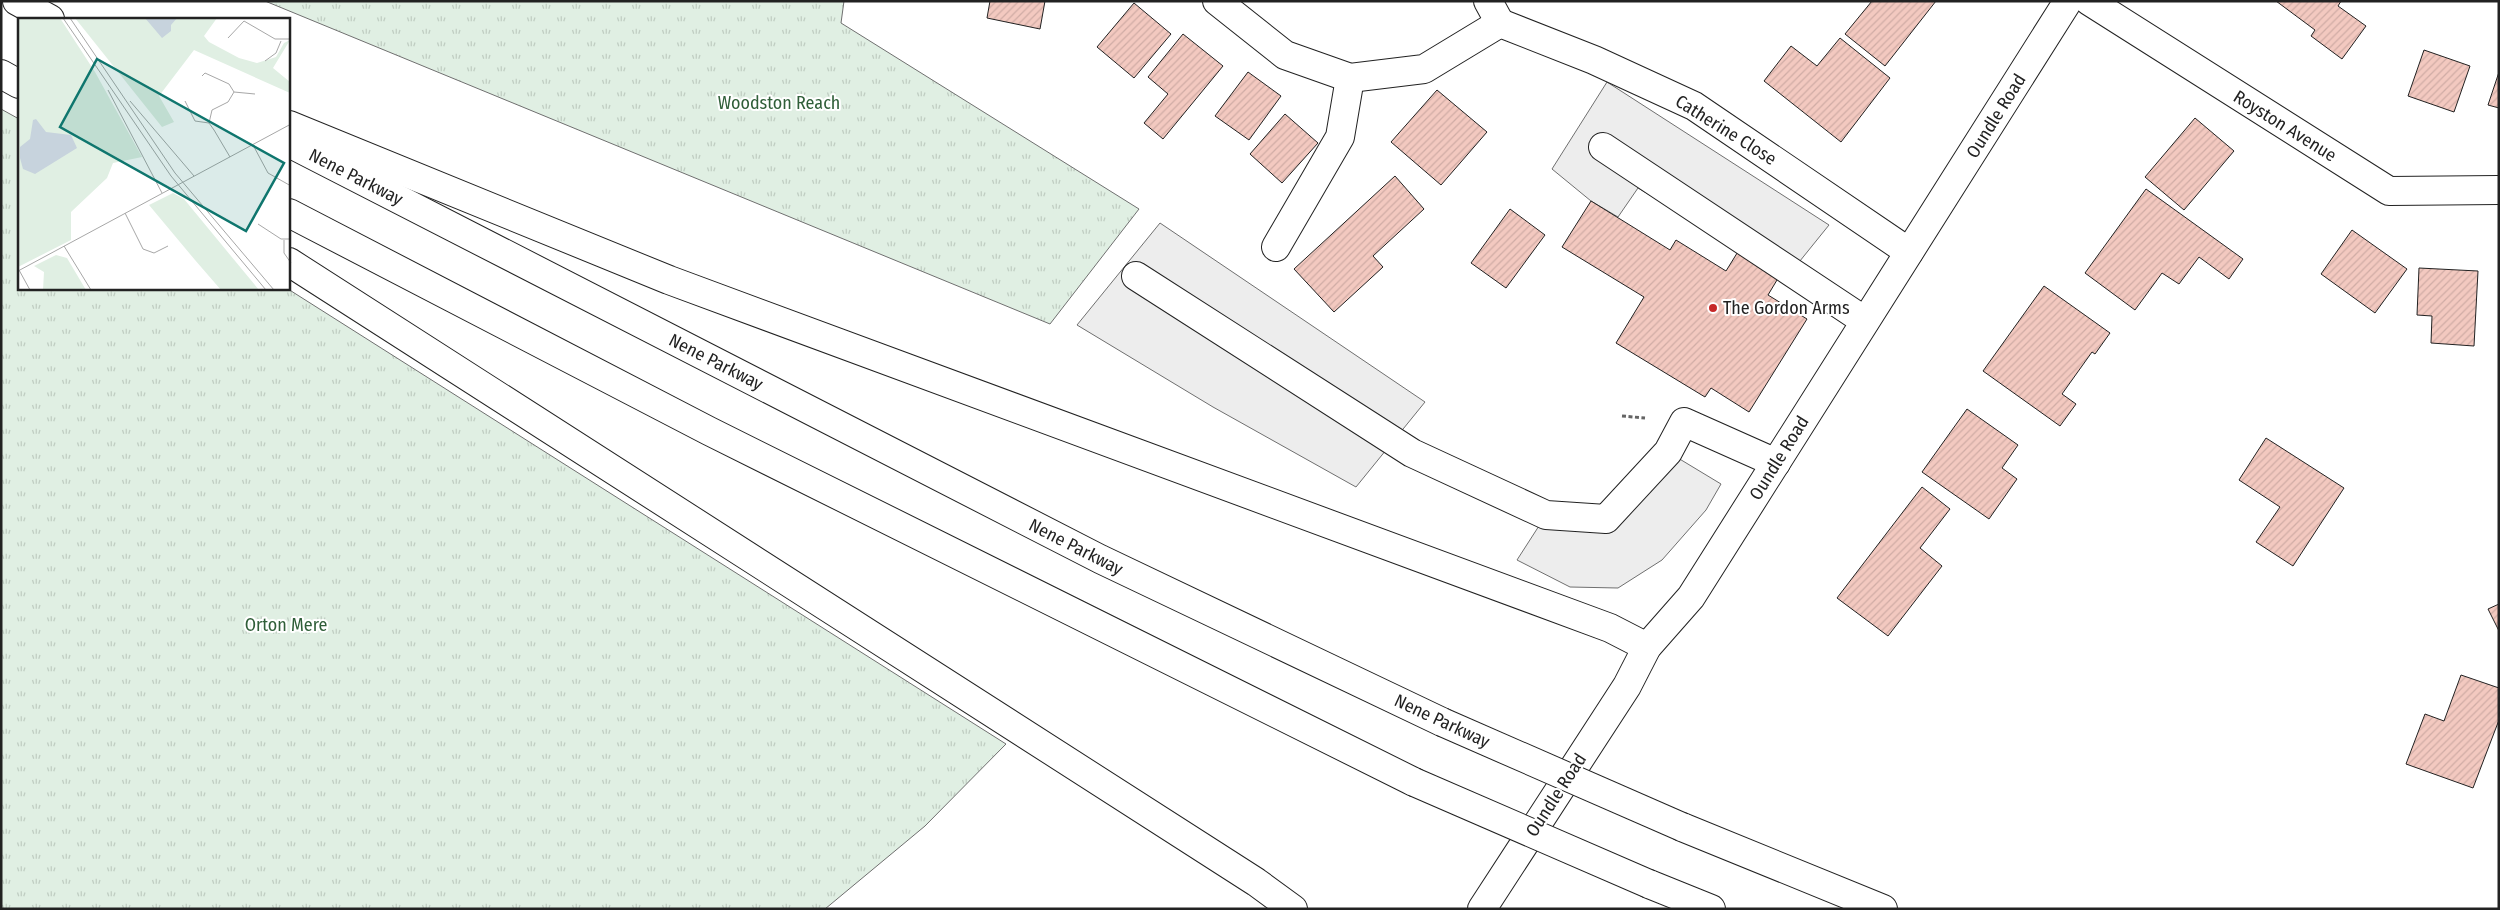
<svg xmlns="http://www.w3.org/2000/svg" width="2500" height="910" font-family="'Fira Sans Condensed',sans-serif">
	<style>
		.grass { fill: url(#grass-tufts); stroke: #6f6f6f }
		.parking { fill: #ededed; stroke: #6f6f6f }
		.building { fill: url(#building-hatch); stroke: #222 }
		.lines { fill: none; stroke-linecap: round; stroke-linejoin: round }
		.minor-casing { stroke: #222; stroke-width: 30 }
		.major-casing { stroke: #222; stroke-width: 30 }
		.highway-casing { stroke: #222; stroke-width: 30 }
		.path { stroke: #646464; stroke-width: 3; stroke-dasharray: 4 2.5; stroke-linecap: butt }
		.minor { stroke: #fff; stroke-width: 28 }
		.major { stroke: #fff; stroke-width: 28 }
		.highway { stroke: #fff; stroke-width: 28 }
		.highway-bridge-casing { stroke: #222; stroke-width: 30; stroke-linecap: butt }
		.highway-bridge { stroke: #fff; stroke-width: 28 }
		.poi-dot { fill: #c62828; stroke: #fff; stroke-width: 2 }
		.labels { text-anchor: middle; stroke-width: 4; stroke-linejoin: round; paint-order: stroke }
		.park-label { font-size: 18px; fill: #2f5e38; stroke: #fff }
		.street-label { font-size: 18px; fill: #222; stroke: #fff }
		.poi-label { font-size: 18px; fill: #222; stroke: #fff; text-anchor: start }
		.inset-road { fill: none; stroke: #a7a7a7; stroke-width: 1 }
		.view { fill: #0f766e; fill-opacity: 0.15; stroke: #0f766e; stroke-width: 2.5 }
		.inset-edge { fill: none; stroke: #222; stroke-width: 2.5 }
	</style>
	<defs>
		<pattern id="grass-tufts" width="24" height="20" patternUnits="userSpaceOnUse" patternTransform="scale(1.25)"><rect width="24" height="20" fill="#e0efe3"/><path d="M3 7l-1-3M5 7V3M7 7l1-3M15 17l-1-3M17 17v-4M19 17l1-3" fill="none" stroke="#c0cdc2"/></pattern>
		<pattern id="building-hatch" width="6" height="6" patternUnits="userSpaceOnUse" patternTransform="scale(1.25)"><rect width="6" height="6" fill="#f3c9c0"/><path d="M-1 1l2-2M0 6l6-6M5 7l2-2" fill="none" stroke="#d0aca5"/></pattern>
	</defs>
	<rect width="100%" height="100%" fill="#fff"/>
	<g class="grass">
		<path d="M265,1h579l-3,22 298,186 -89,115z"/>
		<path d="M1,109l18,10v170h269l718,455 -81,82 -100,83h-824z"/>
	</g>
	<g class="parking">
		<path d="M1607,82l222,143 -42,52 -149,-89 -20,29 -27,-16 -39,-32z"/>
		<path d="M1160,223l265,179 -69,85 -143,-80 -136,-82z"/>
		<path d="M1668,452l53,32 -15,26 -44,50 -44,28 -48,-1 -53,-27 29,-45 60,4z"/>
	</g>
	<g class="building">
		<path d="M990,1h55l-5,28 -53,-11z"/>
		<path d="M1872,1h64l-51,65 -40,-32z"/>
		<path d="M2276,1h65l-3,5 28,20 -24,33 -31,-23 4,-6z"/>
		<path d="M1134,3l37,31 -37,44 -37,-31z"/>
		<path d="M1183,34l40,32 -60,73 -19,-16 24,-29 -20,-17z"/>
		<path d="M1840,38l50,40 -49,64 -77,-61 27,-35 26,20z"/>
		<path d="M2424,50l46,16 -16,46 -46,-16z"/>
		<path d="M1248,72l33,24 -32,44 -34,-24z"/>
		<path d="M2499,72v36l-11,-3z"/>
		<path d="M1437,90l50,42 -46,53 -50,-43z"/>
		<path d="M1285,114l33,29 -36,40 -32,-29z"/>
		<path d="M2195,118l39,33 -50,59 -39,-33z"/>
		<path d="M1395,176l29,33 -51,47 10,11 -49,45 -40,-43z"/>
		<path d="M2146,189l97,70 -14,20 -30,-22 -20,27 -17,-11 -27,37 -50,-37z"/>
		<path d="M1591,201l79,49 6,-10 50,31 13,-21 41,25 -12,20 39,24 -58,93 -38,-24 -6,9 -89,-54 28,-46 -82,-50z"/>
		<path d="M1510,209l35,26 -39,53 -35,-25z"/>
		<path d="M2352,230l55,39 -32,44 -54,-39z"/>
		<path d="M2419,268l59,3 -4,75 -43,-3 1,-27 -15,-1z"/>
		<path d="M2044,286l66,47 -15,21 -3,-2 -30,42 14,10 -16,22 -77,-55z"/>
		<path d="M1967,409l51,36 -16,23 15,11 -28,40 -67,-47z"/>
		<path d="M2266,438l78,50 -51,78 -37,-24 24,-35 -41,-27z"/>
		<path d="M1922,487l28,22 -30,39 22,18 -54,70 -51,-38z"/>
		<path d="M2499,604v27l-11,-22z"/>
		<path d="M2461,675l38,13v32l-26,68 -67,-24 19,-50 19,7z"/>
	</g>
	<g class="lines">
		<g class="minor-casing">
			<g id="minor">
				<path d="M1217,1l68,54 65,23 74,-9 76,-46 94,37 100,46 215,146"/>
				<path d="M1488,1l12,22"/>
				<path d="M2089,1l300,190 110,-1"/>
				<path d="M1603,147l262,174"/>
				<path d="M1276,247l64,-110 10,-59"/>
				<path d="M1136,276l276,177 134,62 60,4 62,-67 16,-30 92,41"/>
			</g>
		</g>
		<g class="major-casing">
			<path id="major" d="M1482,909l145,-223 20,-39 44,-50 377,-596"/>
		</g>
		<g class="highway-casing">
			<g id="highway">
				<path d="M17,1l33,18"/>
				<path d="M1,74l18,10"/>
				<path d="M289,125l380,155 941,348 37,19"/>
				<path d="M289,143l811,416 342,163"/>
				<path d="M289,213l420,218 705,351"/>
				<path d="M289,262l967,620 37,27"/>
				<path d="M1682,827l201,82"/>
				<path d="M1649,884l62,25"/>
			</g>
		</g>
		<path class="path" d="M1622,416l23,2"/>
		<use href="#minor" class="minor"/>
		<use href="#major" class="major"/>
		<use href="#highway" class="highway"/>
		<g class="highway-bridge-casing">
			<g id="highway-bridge">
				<path d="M1442,722l240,105"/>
				<path d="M1414,782l235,102"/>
			</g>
		</g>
		<use href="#highway-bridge" class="highway-bridge"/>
	</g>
	<circle class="poi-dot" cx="1713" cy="308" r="5"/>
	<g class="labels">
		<g class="park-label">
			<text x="779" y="109">Woodston Reach</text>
			<text x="286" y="631">Orton Mere</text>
		</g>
		<g class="street-label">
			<text transform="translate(1996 116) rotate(-58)" y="6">Oundle Road</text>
			<text transform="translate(2285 126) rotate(32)" y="6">Royston Avenue</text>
			<text transform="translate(1726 130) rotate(32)" y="6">Catherine Close</text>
			<text transform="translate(356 177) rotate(27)" y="6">Nene Parkway</text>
			<text transform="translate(716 362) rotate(27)" y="6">Nene Parkway</text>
			<text transform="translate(1779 458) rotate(-58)" y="6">Oundle Road</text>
			<text transform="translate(1076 547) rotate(27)" y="6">Nene Parkway</text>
			<text transform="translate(1442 721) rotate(25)" y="6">Nene Parkway</text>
			<text transform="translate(1556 795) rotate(-57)" y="6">Oundle Road</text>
		</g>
		<g class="poi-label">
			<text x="1723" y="314">The Gordon Arms</text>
		</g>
	</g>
	<g transform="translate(18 18)">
		<rect width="272" height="272" fill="#fff"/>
		<path d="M0,0h42l35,54 47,85 -29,6 -6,15 -36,34v28l-53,27zM57,0h142l-13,18 5,6 30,16 18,5 19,-6 8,-14 6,-3 -17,28 17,14v11l-96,-43 -35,46 15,26 -12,5z" fill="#e0efe3"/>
		<path d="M155,175l11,6 75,91h-38l-26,-30 -46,-55zM38,237l11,3 19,32h-43l1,-18 -10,-6z" fill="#e0efe3"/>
		<path d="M127,0h32l-6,7v6l-9,7zM18,101l10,13 25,3 6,13 -42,26 -12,-5 -3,-11v-11l10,-8 3,-19z" fill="#c7d3dd"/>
		<path class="inset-road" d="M45,0l108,158 95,114M52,0l105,155 99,117M210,20l16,-17 31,18h16M247,43l11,-8 5,-12M184,58l3,-3 24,11 5,8 -6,10 -16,8 -3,13M90,72l54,103M216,74l21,2M112,83l64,75M167,83l10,20 14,2 5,7 16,27M235,127l15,28 23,13M107,195l18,36 11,4 14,-7M240,206l23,15h10M266,222v13l7,10M46,228l27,44M1,252l11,20M0,253l273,-147"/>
		<path class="view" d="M79,41l187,104 -38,68 -186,-104z"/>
		<rect width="272" height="272" class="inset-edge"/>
	</g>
	<rect width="2500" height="910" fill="none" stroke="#222222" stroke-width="5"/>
</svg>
